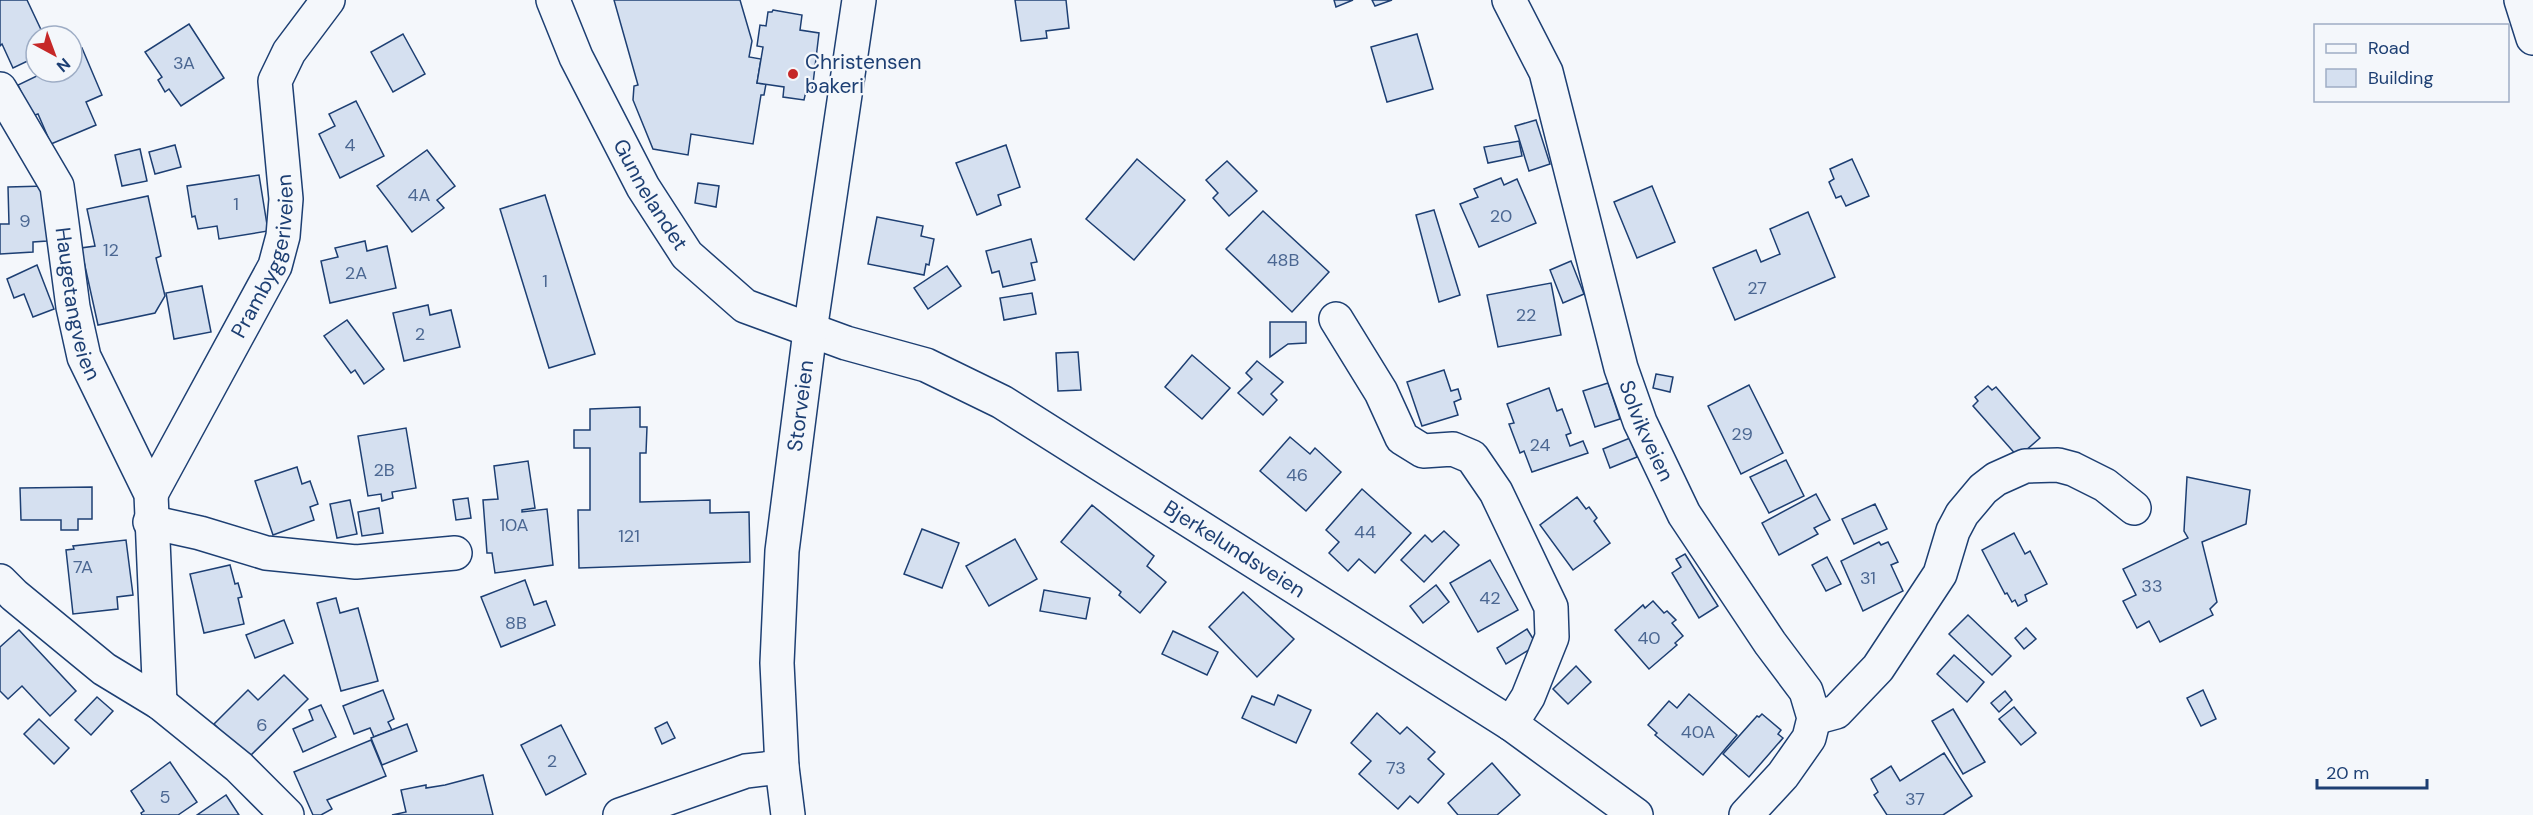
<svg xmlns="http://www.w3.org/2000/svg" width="2533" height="815" font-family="'DM Sans',sans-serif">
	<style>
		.building { fill: #d5e0f0; stroke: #1d3f73; stroke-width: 1.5 }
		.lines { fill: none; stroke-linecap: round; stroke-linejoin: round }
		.minor-casing { stroke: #1d3f73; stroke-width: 36 }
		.major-casing { stroke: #1d3f73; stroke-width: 36 }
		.minor { stroke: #f4f7fb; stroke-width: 33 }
		.major { stroke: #f4f7fb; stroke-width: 33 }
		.poi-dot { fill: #c62828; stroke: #f4f7fb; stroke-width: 2 }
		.labels { text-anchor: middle; stroke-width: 4.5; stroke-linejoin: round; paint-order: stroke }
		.number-label { font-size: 18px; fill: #4b6792 }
		.poi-label { font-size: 21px; fill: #1d3f73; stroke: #f4f7fb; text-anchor: start }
		.street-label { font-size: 21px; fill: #1d3f73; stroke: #f4f7fb }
	</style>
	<rect width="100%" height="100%" fill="#f4f7fb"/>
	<g class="building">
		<path d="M0,0h27l17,36h-8v21l-23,11 -11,-24 -2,2z"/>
		<path d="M614,0h126l12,41 -3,16 12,2 -4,24 9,1 -2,11h-3l-8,49 -62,-10 -3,21 -35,-6 -20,-49 1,-14 4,-1z"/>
		<path d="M1015,0h51l3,28 -23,3 1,7 -26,3z"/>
		<path d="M1334,0h19l-17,7z"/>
		<path d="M1372,0h20l-17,6z"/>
		<path d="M773,10l29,5 -2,15 19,3 -7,59 -6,-1 -2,9 -21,-3 1,-10 -27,-4 6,-36 -6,-1 3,-21 6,1 2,-14h4z"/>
		<path d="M189,24l35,54 -43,28 -12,-17 -4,3 -7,-12 4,-3 -17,-25z"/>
		<path d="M403,34l22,40 -32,18 -22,-40z"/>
		<path d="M1417,34l16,55 -46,13 -16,-55z"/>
		<path d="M82,48l20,47 -16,7 10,23 -45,19 -13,-30 -6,2 -14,-31 27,-13h27v-19z"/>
		<path d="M356,101l28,55 -44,22 -21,-44 16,-8 -6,-12z"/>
		<path d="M1536,120l14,44 -21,7 -14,-45z"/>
		<path d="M1519,141l3,15 -34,7 -4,-16z"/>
		<path d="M175,145l6,22 -26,7 -6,-22z"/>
		<path d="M1006,145l14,42 -22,8 3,10 -24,10 -21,-52z"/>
		<path d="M140,149l7,32 -25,5 -7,-31z"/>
		<path d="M427,150l28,36 -18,14 7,8 -32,24 -35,-46z"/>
		<path d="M1137,159l48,41 -51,60 -48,-41z"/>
		<path d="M1852,159l17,37 -23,10 -5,-10 -5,2 -7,-16 5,-3 -4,-10z"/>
		<path d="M1227,161l30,30 -28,25 -16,-18 5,-5 -12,-13z"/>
		<path d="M259,175l9,56 -49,8 -2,-13 -19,3 -3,-13 -3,1 -5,-31z"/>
		<path d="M1501,178l3,7 13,-6 19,44 -57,24 -19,-43 18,-7 -4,-8z"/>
		<path d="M698,183l21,3 -3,21 -21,-4z"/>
		<path d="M45,186l2,55 -14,1v10l-33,2v-30h9l-1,-37z"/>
		<path d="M1652,186l23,56 -38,16 -23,-56z"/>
		<path d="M545,195l50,159 -46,14 -49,-159z"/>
		<path d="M148,196l13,60 -5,2 9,38 -10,17 -57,12 -17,-77 14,-2 -8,-37z"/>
		<path d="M1434,210l26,85 -21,7 -23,-87z"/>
		<path d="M1263,211l66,61 -37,40 -66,-63z"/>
		<path d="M1808,212l27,65 -100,43 -22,-52 43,-18 5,12 19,-8 -10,-25z"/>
		<path d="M877,217l46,9 -2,10 13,3 -5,26 -3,-1 -2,11 -56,-11z"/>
		<path d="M1031,239l6,23 -6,1 4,17 -32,7 -4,-16 -7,2 -6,-22z"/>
		<path d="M365,241l2,10 20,-5 9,42 -66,15 -9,-42 17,-4 -3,-9z"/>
		<path d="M1571,261l13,33 -21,9 -13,-33z"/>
		<path d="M37,265l17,44 -21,8 -9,-23 -10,4 -7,-19z"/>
		<path d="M947,266l14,20 -33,23 -14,-21z"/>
		<path d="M1551,283l10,52 -63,12 -11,-52z"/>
		<path d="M202,286l9,46 -37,7 -8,-46z"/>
		<path d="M1032,293l4,21 -32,6 -4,-22z"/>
		<path d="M428,305l2,10 21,-5 9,37 -56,14 -11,-48z"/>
		<path d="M347,320l37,49 -20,15 -9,-14 -4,3 -27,-37z"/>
		<path d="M1270,322h36v21l-18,1 -18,13z"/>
		<path d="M1078,352l3,38 -23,1 -2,-38z"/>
		<path d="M1192,355l38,33 -28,31 -37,-32z"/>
		<path d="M1257,361l26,21 -12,12 6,6 -14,15 -25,-22 14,-14 -6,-6z"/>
		<path d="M1444,370l7,21 7,-2 3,10 -7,3 4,13 -36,11 -15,-44z"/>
		<path d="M1656,374l17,3 -3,15 -17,-4z"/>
		<path d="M1608,383l12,36 -25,8 -12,-36z"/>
		<path d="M1749,385l34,68 -42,21 -33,-68z"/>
		<path d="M1988,386l4,4 4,-3 44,51 -22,19 -45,-51 5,-5 -3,-4z"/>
		<path d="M1549,388l8,23 5,-2 9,24 -5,2 4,11 13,-5 5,12 -56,19 -8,-21 -4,2 -11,-29 5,-1 -7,-19z"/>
		<path d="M640,407v20h7l-1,26h-6v49l70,-2v13l39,-1 1,50 -171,6 -1,-58h12v-62h-16v-18h16v-21z"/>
		<path d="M406,428l10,60 -24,4 1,6 -11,3 -1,-7 -13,2 -10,-60z"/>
		<path d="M1290,437l20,17 5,-6 26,24 -35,39 -46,-40z"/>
		<path d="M1630,438l7,19 -27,11 -7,-19z"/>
		<path d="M1786,460l18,36 -35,17 -19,-36z"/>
		<path d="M528,461l7,47 -13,2v2l25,-3 6,56 -58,8 -3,-20h-5l-4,-53 15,-1 -4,-33z"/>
		<path d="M297,467l5,17 8,-3 8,23 -8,3 4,13 -41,15 -18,-54z"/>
		<path d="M2187,477l63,13 -4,34 -44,18 15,60 -7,7 3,6 -53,27 -11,-21 -12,7 -14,-27 13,-6 -13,-26 65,-31 -4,-7z"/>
		<path d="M92,487v32h-14v11h-17v-10h-40l-1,-32z"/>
		<path d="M1362,489l49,44 -36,40 -16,-14 -11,12 -19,-18 10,-11 -13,-12z"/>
		<path d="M1816,494l14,26 -16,8 4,6 -39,21 -17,-32z"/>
		<path d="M1577,497l9,12 3,-2 8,11 -3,3 16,22 -37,27 -33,-45z"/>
		<path d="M468,498l3,20 -15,2 -3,-20z"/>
		<path d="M350,500l7,34 -20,4 -7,-34z"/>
		<path d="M1875,504l12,25 -33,15 -12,-25z"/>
		<path d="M1092,505l62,51 -7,10 19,16 -26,31 -21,-18 2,-3 -60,-50z"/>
		<path d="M379,508l4,25 -21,3 -4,-24z"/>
		<path d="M922,529l37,14 -17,45 -38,-14z"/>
		<path d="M1444,531l15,14 -35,37 -23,-22 24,-25 7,7z"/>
		<path d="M2014,533l11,21 5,-3 17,33 -22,11 2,6 -9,5 -3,-6 -3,2 -5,-9 -2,1 -23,-44z"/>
		<path d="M1015,539l22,40 -48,27 -23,-40z"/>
		<path d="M126,540l7,55 -16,2 1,12 -45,5 -7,-64 8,-1 -1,-3z"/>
		<path d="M1879,542l2,3 7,-3 10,20 -7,3 12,26 -40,20 -22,-50z"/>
		<path d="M1685,554l33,52 -19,12 -27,-45 9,-6 -5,-8z"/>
		<path d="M1827,557l14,27 -15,7 -14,-26z"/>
		<path d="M1490,560l28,50 -40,22 -28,-49z"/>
		<path d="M230,565l5,19 3,-1 4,14 -4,1 6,26 -40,9 -14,-59z"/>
		<path d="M525,580l9,25 12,-4 9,24 -54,22 -20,-50z"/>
		<path d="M1436,585l13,17 -26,21 -13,-17z"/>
		<path d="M1044,590l46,8 -4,21 -46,-8z"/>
		<path d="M1243,592l51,47 -37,38 -48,-50z"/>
		<path d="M336,598l4,15 18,-5 20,73 -37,10 -24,-88z"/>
		<path d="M1653,601l11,12 3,-2 9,9 -4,3 11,13 -8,7 2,2 -28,24 -34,-39 28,-25 2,3z"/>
		<path d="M1968,615l43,41 -19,19 -43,-41z"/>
		<path d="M284,620l9,23 -38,15 -9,-23z"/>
		<path d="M2026,628l10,11 -12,10 -9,-11z"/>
		<path d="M1527,629l10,16 -31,19 -9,-16z"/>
		<path d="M19,630l57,61 -26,25 -28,-30 -14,13 -8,-8v-44z"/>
		<path d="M1173,631l45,21 -11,23 -45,-21z"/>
		<path d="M1954,655l30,27 -17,20 -30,-28z"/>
		<path d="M1576,666l15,16 -23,22 -15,-15z"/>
		<path d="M284,675l24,24 -62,61 -24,-24 2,-2 -10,-10 34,-34 10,10z"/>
		<path d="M383,690l11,29 -6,3 4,8 -18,7 -4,-9 -16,6 -11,-28z"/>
		<path d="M2203,690l13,29 -15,7 -14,-28z"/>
		<path d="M2005,691l7,9 -13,12 -8,-9z"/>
		<path d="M1689,694l48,41 -34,40 -48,-40 2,-2 -9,-8 21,-24 8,7z"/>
		<path d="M1278,695l33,15 -15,33 -54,-25 10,-22 22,9z"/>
		<path d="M97,697l16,14 -22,24 -16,-15z"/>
		<path d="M321,705l15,32 -33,15 -10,-23 20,-9 -4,-10z"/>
		<path d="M2014,707l22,26 -15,12 -22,-26z"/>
		<path d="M1953,709l32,53 -22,12 -31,-53z"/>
		<path d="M1377,713l23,21 7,-7 28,25 -7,7 16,15 -26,29 -8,-7 -12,13 -39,-35 12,-13 -20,-18z"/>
		<path d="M1762,714l19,16 -3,4 5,4 -34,39 -26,-23 34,-38 2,1z"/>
		<path d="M39,719l30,29 -15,16 -30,-30z"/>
		<path d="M667,722l8,16 -13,6 -7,-16z"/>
		<path d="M407,724l10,27 -35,14 -11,-27z"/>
		<path d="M561,725l25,49 -40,21 -25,-50z"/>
		<path d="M371,740l15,36 -59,24 5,9 -11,6h-8l-19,-43z"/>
		<path d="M1944,753l28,43 -29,19h-56l-13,-20 4,-3 -7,-13 20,-13 9,15z"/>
		<path d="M170,762l27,40 -19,13h-36l-1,-2 3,-2 -13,-20z"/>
		<path d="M1492,763l28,32 -23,20h-39l-10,-12z"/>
		<path d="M483,775l10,40h-101l14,-3 -5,-22 25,-5v3l19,-3z"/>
		<path d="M226,795l13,20h-42z"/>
	</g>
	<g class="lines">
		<g class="minor-casing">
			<g id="minor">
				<path id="s1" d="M553,0l23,57 67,130 44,68 58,51 101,37 80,22 76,37 509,322 125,91"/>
				<path id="s2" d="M1509,0l37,72 75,296 19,54 44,92 86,129 36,48 8,27 -5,20 -26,37 -37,40"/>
				<path d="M2521,0l12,38"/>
				<path id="s3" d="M0,89l57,97 16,121 11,50 67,137 9,209"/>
				<path d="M1336,319l45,73 21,46 21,13 30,-2 19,8 24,35 55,115 1,30 -24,60 -17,27"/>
				<path id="s4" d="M151,494l124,-228 8,-30 3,-37 -11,-118 14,-29 39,-52"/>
				<path d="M150,522l50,11 66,20 90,9 99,-9"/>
				<path d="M0,581l14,14 90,74 56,34 79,64 48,48"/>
				<path d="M1814,718l22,-6 42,-44 62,-94 13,-43 9,-17 21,-25 13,-10 29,-13 33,-1 15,4 32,16 29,23"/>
				<path d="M620,815l126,-44 36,-4"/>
			</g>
		</g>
		<g class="major-casing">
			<g id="major">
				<path id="s5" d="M788,815l-6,-48 -5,-104 5,-112 28,-220 49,-331"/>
			</g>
		</g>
		<use href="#minor" class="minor"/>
		<use href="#major" class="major"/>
	</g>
	<circle class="poi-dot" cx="793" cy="74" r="6"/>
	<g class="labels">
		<g class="number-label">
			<text x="184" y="69">3A</text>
			<text x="350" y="151">4</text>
			<text x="419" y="201">4A</text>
			<text x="236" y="210">1</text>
			<text x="1501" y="222">20</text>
			<text x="25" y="227">9</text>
			<text x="111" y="256">12</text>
			<text x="1283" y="266">48B</text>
			<text x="356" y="279">2A</text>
			<text x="545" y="287">1</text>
			<text x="1757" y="294">27</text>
			<text x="1526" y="321">22</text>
			<text x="420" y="340">2</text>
			<text x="1742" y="440">29</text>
			<text x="1540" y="451">24</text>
			<text x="384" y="476">2B</text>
			<text x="1297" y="481">46</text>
			<text x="514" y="531">10A</text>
			<text x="1365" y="538">44</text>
			<text x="629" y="542">121</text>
			<text x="83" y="573">7A</text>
			<text x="1868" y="584">31</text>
			<text x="2152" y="592">33</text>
			<text x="1490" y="604">42</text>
			<text x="516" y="629">8B</text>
			<text x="1649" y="644">40</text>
			<text x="262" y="731">6</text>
			<text x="1698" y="738">40A</text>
			<text x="552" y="767">2</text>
			<text x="1396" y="774">73</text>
			<text x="165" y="803">5</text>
			<text x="1915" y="805">37</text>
		</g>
		<g class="poi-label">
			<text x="805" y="69">Christensen<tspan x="805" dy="24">bakeri</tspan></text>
		</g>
		<g class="street-label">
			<text dy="7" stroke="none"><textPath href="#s1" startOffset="218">Gunnelandet</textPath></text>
			<text dy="7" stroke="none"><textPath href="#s4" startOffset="266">Prambyggeriveien</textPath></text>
			<text dy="7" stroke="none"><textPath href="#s3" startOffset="232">Haugetangveien</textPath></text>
			<text dy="7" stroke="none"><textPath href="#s5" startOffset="411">Storveien</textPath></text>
			<text dy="7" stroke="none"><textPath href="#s2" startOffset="454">Solvikveien</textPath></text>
			<text dy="7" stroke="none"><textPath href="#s1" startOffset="916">Bjerkelundsveien</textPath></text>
		</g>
	</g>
	<rect x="2314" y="24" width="195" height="78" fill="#f4f7fb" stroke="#9eadc5" stroke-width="1.5"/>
	<rect x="2326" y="44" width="30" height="9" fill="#f4f7fb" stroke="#9eadc5" stroke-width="1.5"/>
	<text x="2368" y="54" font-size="18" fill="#1d3f73">Road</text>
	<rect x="2326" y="69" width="30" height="18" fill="#d5e0f0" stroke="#9eadc5" stroke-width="1.5"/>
	<text x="2368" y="84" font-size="18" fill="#1d3f73">Building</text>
	<g transform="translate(54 54) rotate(139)"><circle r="28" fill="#f4f7fb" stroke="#9eadc5" stroke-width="1.5"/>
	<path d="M0-4.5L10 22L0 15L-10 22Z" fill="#c62828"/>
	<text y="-9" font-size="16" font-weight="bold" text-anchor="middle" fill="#1d3f73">N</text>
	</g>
	<path d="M2317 779v9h110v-9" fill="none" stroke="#1d3f73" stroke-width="3"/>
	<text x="2326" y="779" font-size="18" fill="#1d3f73" stroke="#f4f7fb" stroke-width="4.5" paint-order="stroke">20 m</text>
</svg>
